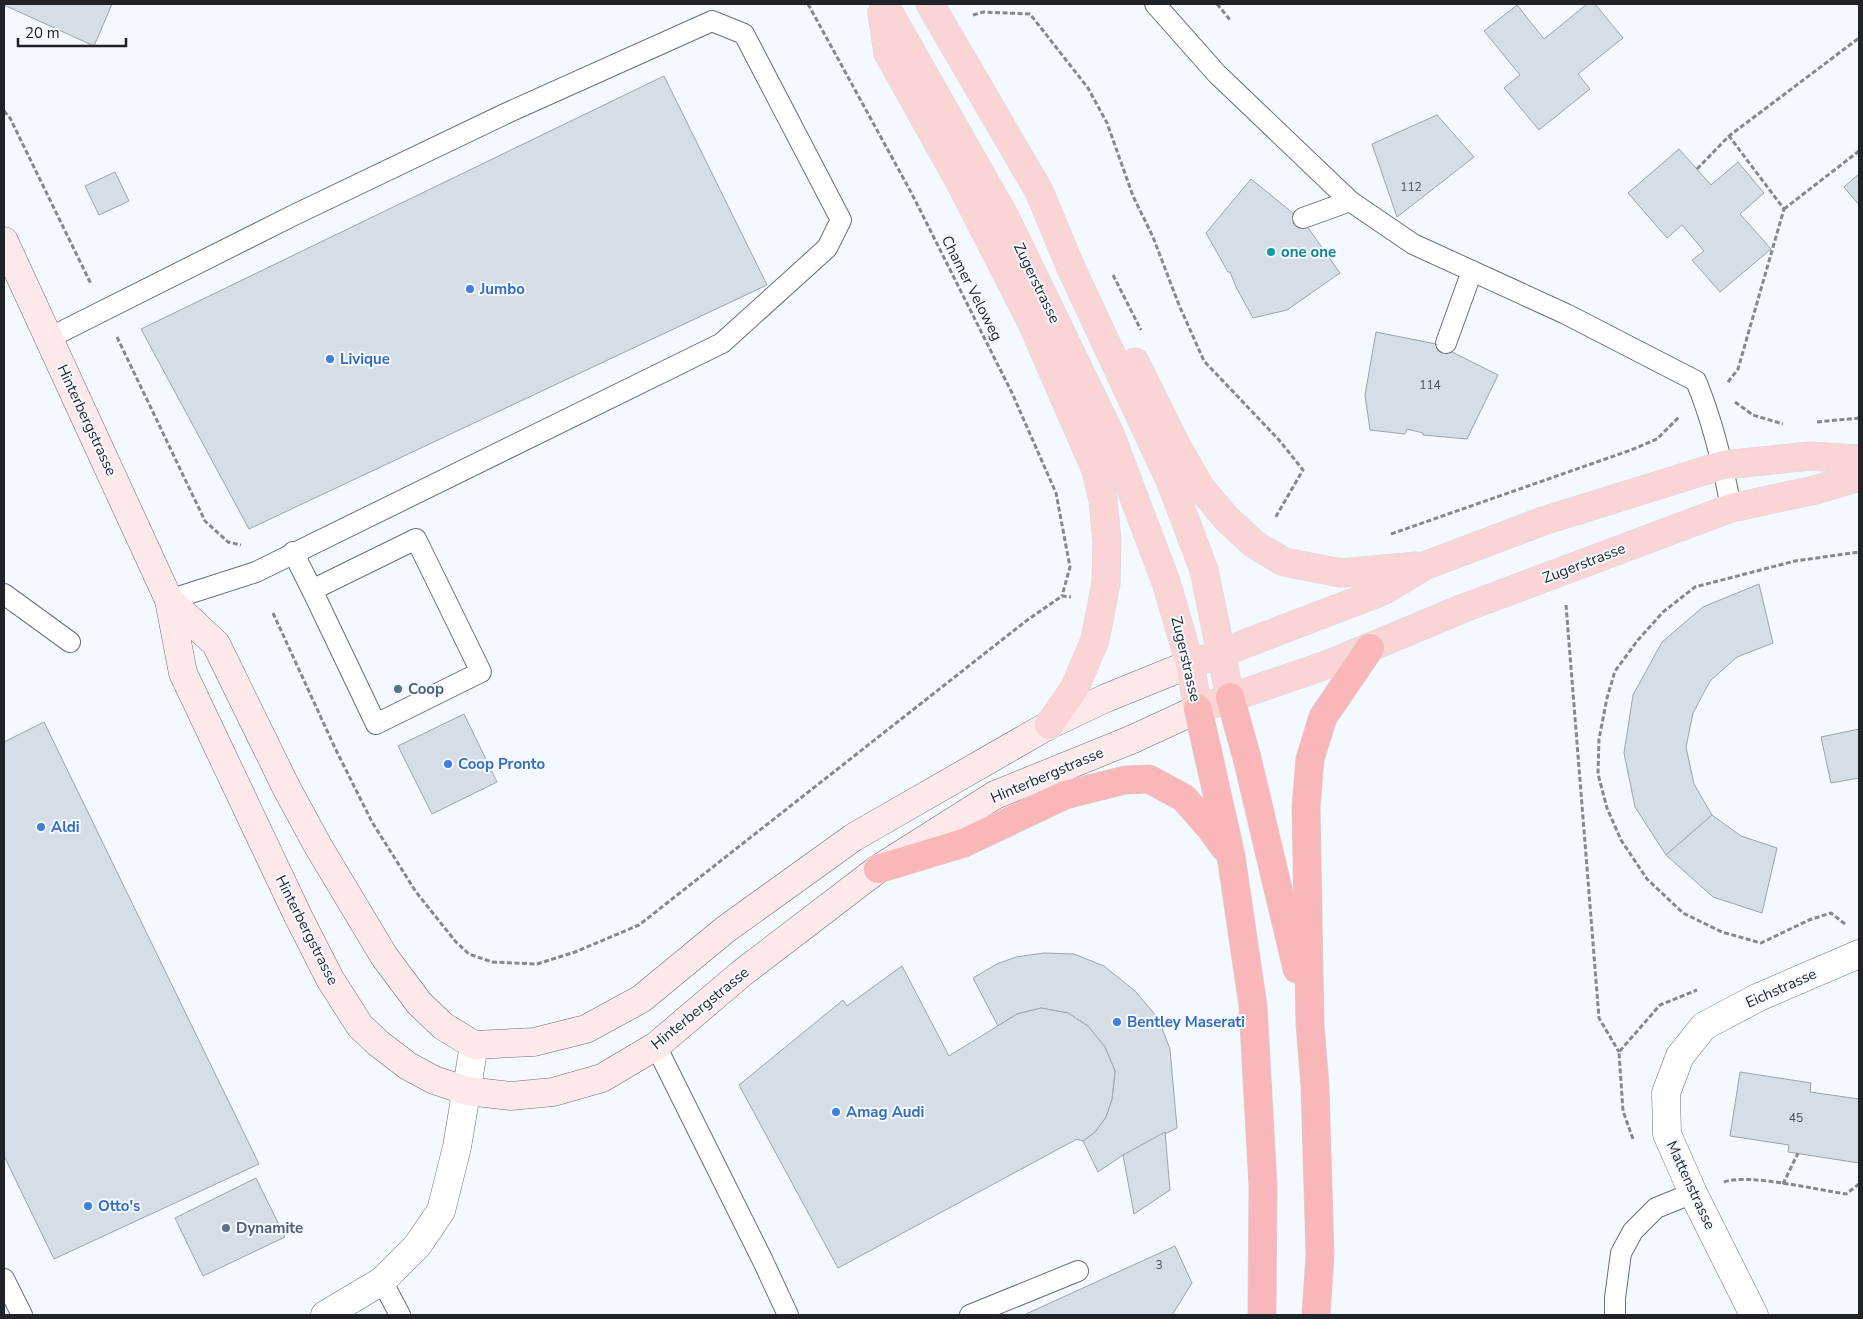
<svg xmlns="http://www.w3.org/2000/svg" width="1863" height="1319" font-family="'Nunito Sans',sans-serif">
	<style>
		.building { fill: #d5dee7; stroke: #9ca4ad }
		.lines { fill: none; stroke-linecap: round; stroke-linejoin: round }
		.lane-casing { stroke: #697079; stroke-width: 22 }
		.street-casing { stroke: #697079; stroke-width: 29 }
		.secondary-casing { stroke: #697079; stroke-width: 29 }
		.primary-casing { stroke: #d7d7d8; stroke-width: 29 }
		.highway-casing { stroke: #d7d7d8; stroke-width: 29 }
		.path { stroke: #85898e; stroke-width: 3; stroke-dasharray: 5 2.5; stroke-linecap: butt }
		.lane { stroke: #fff; stroke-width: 20 }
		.street { stroke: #fff; stroke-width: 28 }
		.secondary { stroke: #fde9ea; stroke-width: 28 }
		.primary { stroke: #fbd4d5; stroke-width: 28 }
		.highway { stroke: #f9b7b9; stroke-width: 28 }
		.culture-dot { fill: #0f9aa8; stroke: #f4f9ff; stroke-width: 2 }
		.shop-dot { fill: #3f7fe0; stroke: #f4f9ff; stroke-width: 2 }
		.service-dot { fill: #5c6f8a; stroke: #f4f9ff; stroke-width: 2 }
		.labels { text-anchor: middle; stroke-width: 4; stroke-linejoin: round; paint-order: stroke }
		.number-label { font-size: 12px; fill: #4c5156 }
		.culture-label { font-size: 15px; font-weight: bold; fill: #0d838f; stroke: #f4f9ff; text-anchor: start }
		.street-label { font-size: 15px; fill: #1f2226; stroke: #f4f9ff }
		.shop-label { font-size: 15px; font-weight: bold; fill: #366cbe; stroke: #f4f9ff; text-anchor: start }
		.service-label { font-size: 15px; font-weight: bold; fill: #4e5e75; stroke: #f4f9ff; text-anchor: start }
	</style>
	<rect width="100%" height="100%" fill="#f4f9ff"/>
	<g class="building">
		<path d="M4,4h108l-18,42 -90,-41z"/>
		<path d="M1587,4h8l28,34 -45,36 12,15 -51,41 -35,-42 16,-13 -36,-44 33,-26 27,34z"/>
		<path d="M664,76l103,209 -518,244 -108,-200z"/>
		<path d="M1437,115l37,42 -77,60 -25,-73z"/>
		<path d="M1679,149l32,36 27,-23 26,31 -24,21 31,35 -51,43 -28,-32 12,-9 -22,-26 -15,13 -39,-45z"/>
		<path d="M115,172l14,29 -30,14 -14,-29z"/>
		<path d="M1859,174v31l-15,-18z"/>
		<path d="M1251,179l53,43 36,51 -53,37 -34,8 -17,-31 -6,-15h-2l-22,-39z"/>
		<path d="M1376,332l60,12 62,31 -31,64 -44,-4v-2l-16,-4 -2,5 -35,-4 -5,-35z"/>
		<path d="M1759,584l14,59 -36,14 -27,24 -17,32 -7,34 8,37 18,31 -46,40 -31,-48 -11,-54 9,-58 29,-53 41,-35z"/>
		<path d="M464,714l33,68 -65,32 -34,-68z"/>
		<path d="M44,722l215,442 -205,95 -50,-103v-414z"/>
		<path d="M1859,729v49l-28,5 -10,-46z"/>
		<path d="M1712,815l29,21 36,12 -15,65 -49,-16 -47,-42z"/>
		<path d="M1044,953l30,1 30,12 31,25 23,27 12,31 7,79 -54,27 -25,17 -15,-31 12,-9 11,-15 6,-18 3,-28 -10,-24 -17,-21 -20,-13 -27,-5 -24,6 -19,12 -25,-48 24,-14 19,-7z"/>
		<path d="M902,966l47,90 68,-42 24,-6 27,5 20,13 17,21 10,24 -3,28 -6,18 -11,15 -12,9 -6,-2 -239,129 -99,-183 104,-85 4,6z"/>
		<path d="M1740,1072l71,11 -1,9 49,7v64l-71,-11 1,-7 -59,-9z"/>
		<path d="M1165,1132l5,58 -36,24 -11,-59z"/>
		<path d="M256,1178l29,59 -82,39 -28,-58z"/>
		<path d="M1175,1246l17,37 -20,32h-145l-1,-1z"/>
	</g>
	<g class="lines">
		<g class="lane-casing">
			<g id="lane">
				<path d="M1155,4l62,70 133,127 63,43 153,70 130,67c17,41 27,83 35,127"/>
				<path d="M1303,218l47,-17"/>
				<path d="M49,338l243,-122 215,-103 205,-92 32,13 97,186 -14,28 -105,95 -466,229 -87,28"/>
				<path d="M1446,343l26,-72"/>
				<path d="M293,552l19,38 104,-51 65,133 -105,52 -64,-134"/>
				<path d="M4,594l66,48"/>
				<path d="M656,1046l107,215 25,54"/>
				<path d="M4,1279l18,36"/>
				<path d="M382,1281l18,34"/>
				<path d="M970,1315l108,-44"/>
				<path d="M1615,1315v-17l6,-45 12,-22 23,-23 37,-15"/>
			</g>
		</g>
		<g class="street-casing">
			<g id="street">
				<path d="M325,1315l57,-34 35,-35 24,-35 16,-64 17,-102"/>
				<path d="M1754,1315l-61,-122 -26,-59 -1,-41 14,-37 24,-30 55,-29 100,-43"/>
			</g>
		</g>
		<g class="secondary-casing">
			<g id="secondary">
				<path d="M4,241l165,359 14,73 115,243 32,63 30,47 18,17 30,23 26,14 33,11 44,5 42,-4 49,-14 54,-32 86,-73 136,-104 117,-74 138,-56 65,-30"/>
				<path d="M169,600l47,44 70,143 32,59 66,110 35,47 24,23 31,19 60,-3 52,-13 55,-30 85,-70 128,-92 195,-112 57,-27 84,-34"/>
			</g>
		</g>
		<g class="primary-casing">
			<g id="primary">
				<path d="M884,4l121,213 105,217 56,148 24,82 8,45 134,-46 132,-55 267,-100 84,-18 44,-13"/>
				<path d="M930,4l109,187 32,77 99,212 34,90 26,127"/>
				<path d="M882,13l6,40 73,131 70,137 65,149 7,30 4,41 -1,42 -11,57 -21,49 -25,36"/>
				<path d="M1135,362l41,83 24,42 26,31 28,26 30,18 57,11 76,-7"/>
				<path d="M1205,659l178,-68 41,-25 119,-45 180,-56 87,-9 49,3"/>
			</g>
		</g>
		<g class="highway-casing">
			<g id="highway">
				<path d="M1230,697l17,61 50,211"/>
				<path d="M1198,709l33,147 22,150 10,180 -1,129"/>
				<path d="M878,869l86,-26 101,-48 60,-15 24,-1 35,19 27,31 13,18"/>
				<path d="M1316,1315l4,-60 -5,-169 -5,-62 -4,-217 4,-48 13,-42 47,-69"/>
			</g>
		</g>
		<g class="path">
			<path d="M808,4l104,190 100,199 44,100 14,74 -8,29"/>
			<path d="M1217,4l14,17"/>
			<path d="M973,15l10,-3 47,2 58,74 19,35 26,73 20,41 26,68 25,56 75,79 24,30 -28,48"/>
			<path d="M4,111l6,7 81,166"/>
			<path d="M1697,169l32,-33 130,-98"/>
			<path d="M1784,209l75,-58"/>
			<path d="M1113,275l28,55"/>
			<path d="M117,337l88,184 23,21 13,3"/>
			<path d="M1728,382l10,-13 46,-160 -55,-73"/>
			<path d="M1735,402l18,13 30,9"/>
			<path d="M1817,422l42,-4"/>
			<path d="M1391,534l240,-84 26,-11 22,-22"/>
			<path d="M1566,605l33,413 20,34"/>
			<path d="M273,613l62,135 37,74 44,70 40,50 13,12 23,8 45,2 38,-12 64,-27 387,-304 36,-25 9,1"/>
			<path d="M1845,924l-14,-11 -22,7 -48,23 -39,-11 -39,-19 -36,-34 -26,-39 -14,-32 -9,-34 1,-35 8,-41 8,-27 23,-31 25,-28 32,-25 100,-26 64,-9"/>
			<path d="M1633,1139l-10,-28 -4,-59 41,-47 37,-15"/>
			<path d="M1724,1182c23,-9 94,8 122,12l13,-10"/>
			<path d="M1783,1184l15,-31"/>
		</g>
		<use href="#lane" class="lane"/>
		<use href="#street" class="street"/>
		<use href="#secondary" class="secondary"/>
		<use href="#primary" class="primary"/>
		<use href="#highway" class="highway"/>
	</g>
	<circle class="culture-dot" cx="1271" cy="252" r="5"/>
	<g class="shop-dot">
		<circle cx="470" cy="289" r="5"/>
		<circle cx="330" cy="359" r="5"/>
		<circle cx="448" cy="764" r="5"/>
		<circle cx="41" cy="827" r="5"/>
		<circle cx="1117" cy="1022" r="5"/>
		<circle cx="836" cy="1112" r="5"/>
		<circle cx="88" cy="1206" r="5"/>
	</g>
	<g class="service-dot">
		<circle cx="398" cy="689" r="5"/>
		<circle cx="226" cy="1228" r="5"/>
	</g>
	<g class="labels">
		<g class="number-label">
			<text x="1411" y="191">112</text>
			<text x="1430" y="389">114</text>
			<text x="1796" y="1122">45</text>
			<text x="1159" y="1269">3</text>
		</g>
		<g class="culture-label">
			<text x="1281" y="257">one one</text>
		</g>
		<g class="street-label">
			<text transform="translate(1037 283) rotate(64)" y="5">Zugerstrasse</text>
			<text transform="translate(972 288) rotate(63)" y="5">Chamer Veloweg</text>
			<text transform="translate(87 420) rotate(65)" y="5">Hinterbergstrasse</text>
			<text transform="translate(1584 563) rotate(-21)" y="5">Zugerstrasse</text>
			<text transform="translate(1186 659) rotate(77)" y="5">Zugerstrasse</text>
			<text transform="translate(1047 775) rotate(-23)" y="5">Hinterbergstrasse</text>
			<text transform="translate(307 930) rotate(63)" y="5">Hinterbergstrasse</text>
			<text transform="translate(1781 988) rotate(-24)" y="5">Eichstrasse</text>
			<text transform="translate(700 1008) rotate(-39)" y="5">Hinterbergstrasse</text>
			<text transform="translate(1691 1185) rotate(65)" y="5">Mattenstrasse</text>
		</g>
		<g class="shop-label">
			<text x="480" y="294">Jumbo</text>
			<text x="340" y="364">Livique</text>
			<text x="458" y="769">Coop Pronto</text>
			<text x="51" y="832">Aldi</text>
			<text x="1127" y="1027">Bentley Maserati</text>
			<text x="846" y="1117">Amag Audi</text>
			<text x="98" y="1211">Otto's</text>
		</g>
		<g class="service-label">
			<text x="408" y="694">Coop</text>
			<text x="236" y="1233">Dynamite</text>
		</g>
	</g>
	<rect width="1863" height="1319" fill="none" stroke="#1f2226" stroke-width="10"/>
	<path d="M18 38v8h108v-8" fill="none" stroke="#1f2226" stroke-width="2.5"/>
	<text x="25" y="38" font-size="15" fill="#1f2226" stroke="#f4f9ff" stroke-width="4" paint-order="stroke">20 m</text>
</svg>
